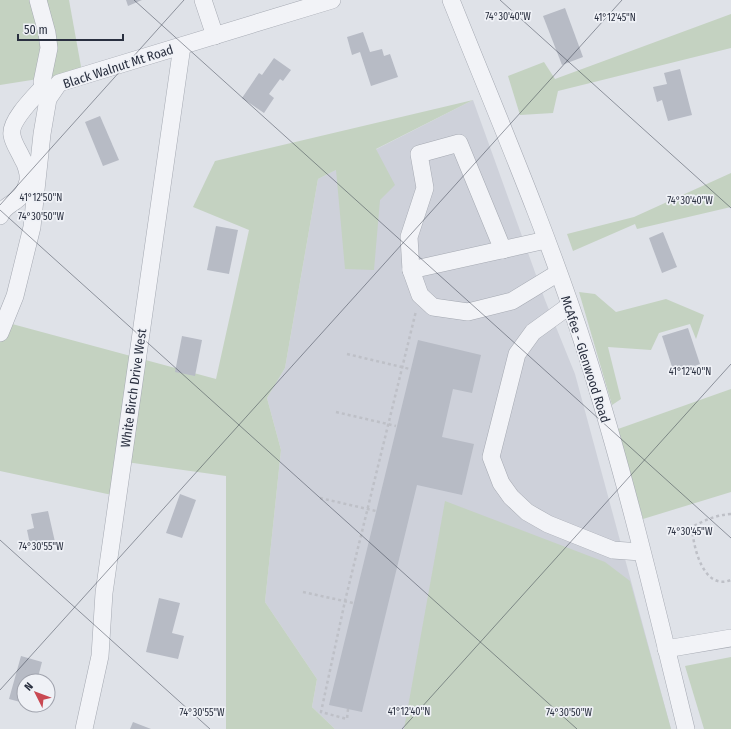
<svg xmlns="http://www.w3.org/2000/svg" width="731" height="729" font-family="'Fira Sans Condensed',sans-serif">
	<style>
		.built { fill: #ced1da }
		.green { fill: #c4d2c1 }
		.building { fill: #b7bbc5 }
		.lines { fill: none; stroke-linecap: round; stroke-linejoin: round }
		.minor-casing { stroke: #a5a9b2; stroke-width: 18 }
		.path { stroke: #bec0c7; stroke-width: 2.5; stroke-dasharray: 3 3; stroke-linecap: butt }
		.minor { stroke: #f2f3f7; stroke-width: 17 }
		.ticks { fill: none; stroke: #292f3f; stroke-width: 1; stroke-opacity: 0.45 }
		.labels { text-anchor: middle; stroke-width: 3.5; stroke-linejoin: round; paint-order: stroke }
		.street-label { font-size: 13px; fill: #292f3f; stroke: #eff1f6 }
		.ticks-label { font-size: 10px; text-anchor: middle; fill: #292f3f; stroke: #eff1f6; stroke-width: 3.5; stroke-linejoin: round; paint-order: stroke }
	</style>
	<rect width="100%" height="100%" fill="#dfe2e8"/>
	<path class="built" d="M473,100l72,200 30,74 96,355h-336l-23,-22 5,-28 -52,-77 16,-152 -14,-52 18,-30 33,-189z"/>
	<g class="green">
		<path d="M0,0h69l13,72 -82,13z"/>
		<path d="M731,14v34l-173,43 -5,22 -33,2 -12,-39 36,-14 11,17z"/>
		<path d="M473,100l-97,49 19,36 -15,15 -6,70 -29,-1 -9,-99 -18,9 -33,189 -18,30 14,52 -16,152 52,77 -5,28 23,22h-109v-253l-107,-15 -7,34 -112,-24v-147l1,-3 215,58 33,-149 -56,-23 22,-46z"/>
		<path d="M731,173v34l-94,22 -2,-5 -62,27 -6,-17 67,-17z"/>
		<path d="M579,292l16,2 21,18 50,-13 38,16 -8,24 -6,-15 -31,9 -8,17 -43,-3 13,52 -9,6z"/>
		<path d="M731,389v103l-88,27 -25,-90z"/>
		<path d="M445,501l160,61 25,19 41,148h-267z"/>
		<path d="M731,657v72h-27l-19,-63z"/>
	</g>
	<g class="building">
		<path d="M126,0h16l-14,6z"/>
		<path d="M565,8l18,49 -21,8 -19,-49z"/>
		<path d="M363,32l7,20 12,-3 2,7 6,-2 8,23 -27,9 -11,-34 -8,3 -5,-18z"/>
		<path d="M274,58l17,12 -8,11 -3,-2 -11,15 5,4 -10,15 -22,-15 17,-25 3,2z"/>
		<path d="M680,69l12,46 -24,6 -6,-21 -5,2 -4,-15 14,-3 -3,-11z"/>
		<path d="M100,116l19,44 -16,6 -18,-44z"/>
		<path d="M216,226l22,4 -9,44 -22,-4z"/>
		<path d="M663,232l14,35 -15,6 -13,-35z"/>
		<path d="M688,328l12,36 -26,9 -12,-37z"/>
		<path d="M182,336l20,4 -7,36 -20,-4z"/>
		<path d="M418,340l63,15 -9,38 -19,-4 -11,48 32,7 -12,51 -45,-10 -55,227 -33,-7z"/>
		<path d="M180,494l16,6 -14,38 -16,-5z"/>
		<path d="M48,511l7,31 -24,7 -4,-19 7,-2 -3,-14z"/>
		<path d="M159,598l21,5 -8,30 12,3 -6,23 -32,-7z"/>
		<path d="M21,656l21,6 -5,19h-13v22l-15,-4z"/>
		<path d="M133,722l18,7h-21z"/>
	</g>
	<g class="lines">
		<g class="minor-casing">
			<g id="minor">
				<path d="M38,0l9,33 2,15 -7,34 9,10"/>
				<path d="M203,0l12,36"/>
				<path d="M451,0c46,115 96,231 134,349 40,125 70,253 101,380"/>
				<path d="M0,216c6,-15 22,-11 28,-35 1,-7 -2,-17 -6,-23 -3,-7 -9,-15 -10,-23 -3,-14 24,-40 33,-50"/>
				<path d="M546,240l-135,30 9,25 13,12 35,5 44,-11 46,-28"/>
				<path d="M411,270l-2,-33 16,-49 -6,-34 40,-11 44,107"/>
				<path d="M569,306l-36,26 -16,22 -26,103 10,26 10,14 16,15 21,12 65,26 28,2"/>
				<path d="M0,333l15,-37 17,-69 10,-93 6,-35 11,-16 273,-83"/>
				<path d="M666,649l65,-11"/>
				<path d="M84,729l16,-73 4,-63 78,-547"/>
			</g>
		</g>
		<g class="path">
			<path d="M347,354l63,15"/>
			<path d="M336,412l60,14"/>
			<path d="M320,498l56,13"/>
			<path d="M731,514c-15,1 -26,6 -39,13 1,19 11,64 39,53"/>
			<path d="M303,592l50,11"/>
			<path d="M348,709l-1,10 -26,-7 24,-111 71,-290"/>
		</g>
		<use href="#minor" class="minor"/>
	</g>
	<path class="ticks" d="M134,0l597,538M500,0l231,208M0,205l184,-205M0,210l577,519M0,540l210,189M0,690l622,-690M402,729l329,-365"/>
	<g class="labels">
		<g class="street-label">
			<text transform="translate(118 66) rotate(-18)" y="5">Black Walnut Mt Road</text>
			<text transform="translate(586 359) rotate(72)" y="5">McAfee - Glenwood Road</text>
			<text transform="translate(133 388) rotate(-82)" y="5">White Birch Drive West</text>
		</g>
	</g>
	<g class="ticks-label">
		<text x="508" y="20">74°30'40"W</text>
		<text x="615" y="21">41°12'45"N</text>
		<text x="41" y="201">41°12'50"N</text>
		<text x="690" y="204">74°30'40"W</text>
		<text x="41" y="220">74°30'50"W</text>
		<text x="690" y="375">41°12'40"N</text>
		<text x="690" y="535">74°30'45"W</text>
		<text x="41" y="550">74°30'55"W</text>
		<text x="409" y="715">41°12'40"N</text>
		<text x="202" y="716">74°30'55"W</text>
		<text x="569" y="716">74°30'50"W</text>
	</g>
	<g transform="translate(36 693) rotate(312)"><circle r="19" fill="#eff1f6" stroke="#a0a3ad"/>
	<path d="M0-3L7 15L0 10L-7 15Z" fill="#c94852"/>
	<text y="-6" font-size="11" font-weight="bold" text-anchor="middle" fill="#292f3f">N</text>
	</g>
	<path d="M18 34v6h105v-6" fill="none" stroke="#292f3f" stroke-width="2"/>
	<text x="24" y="34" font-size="12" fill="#292f3f" stroke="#eff1f6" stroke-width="3" paint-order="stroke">50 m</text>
</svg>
